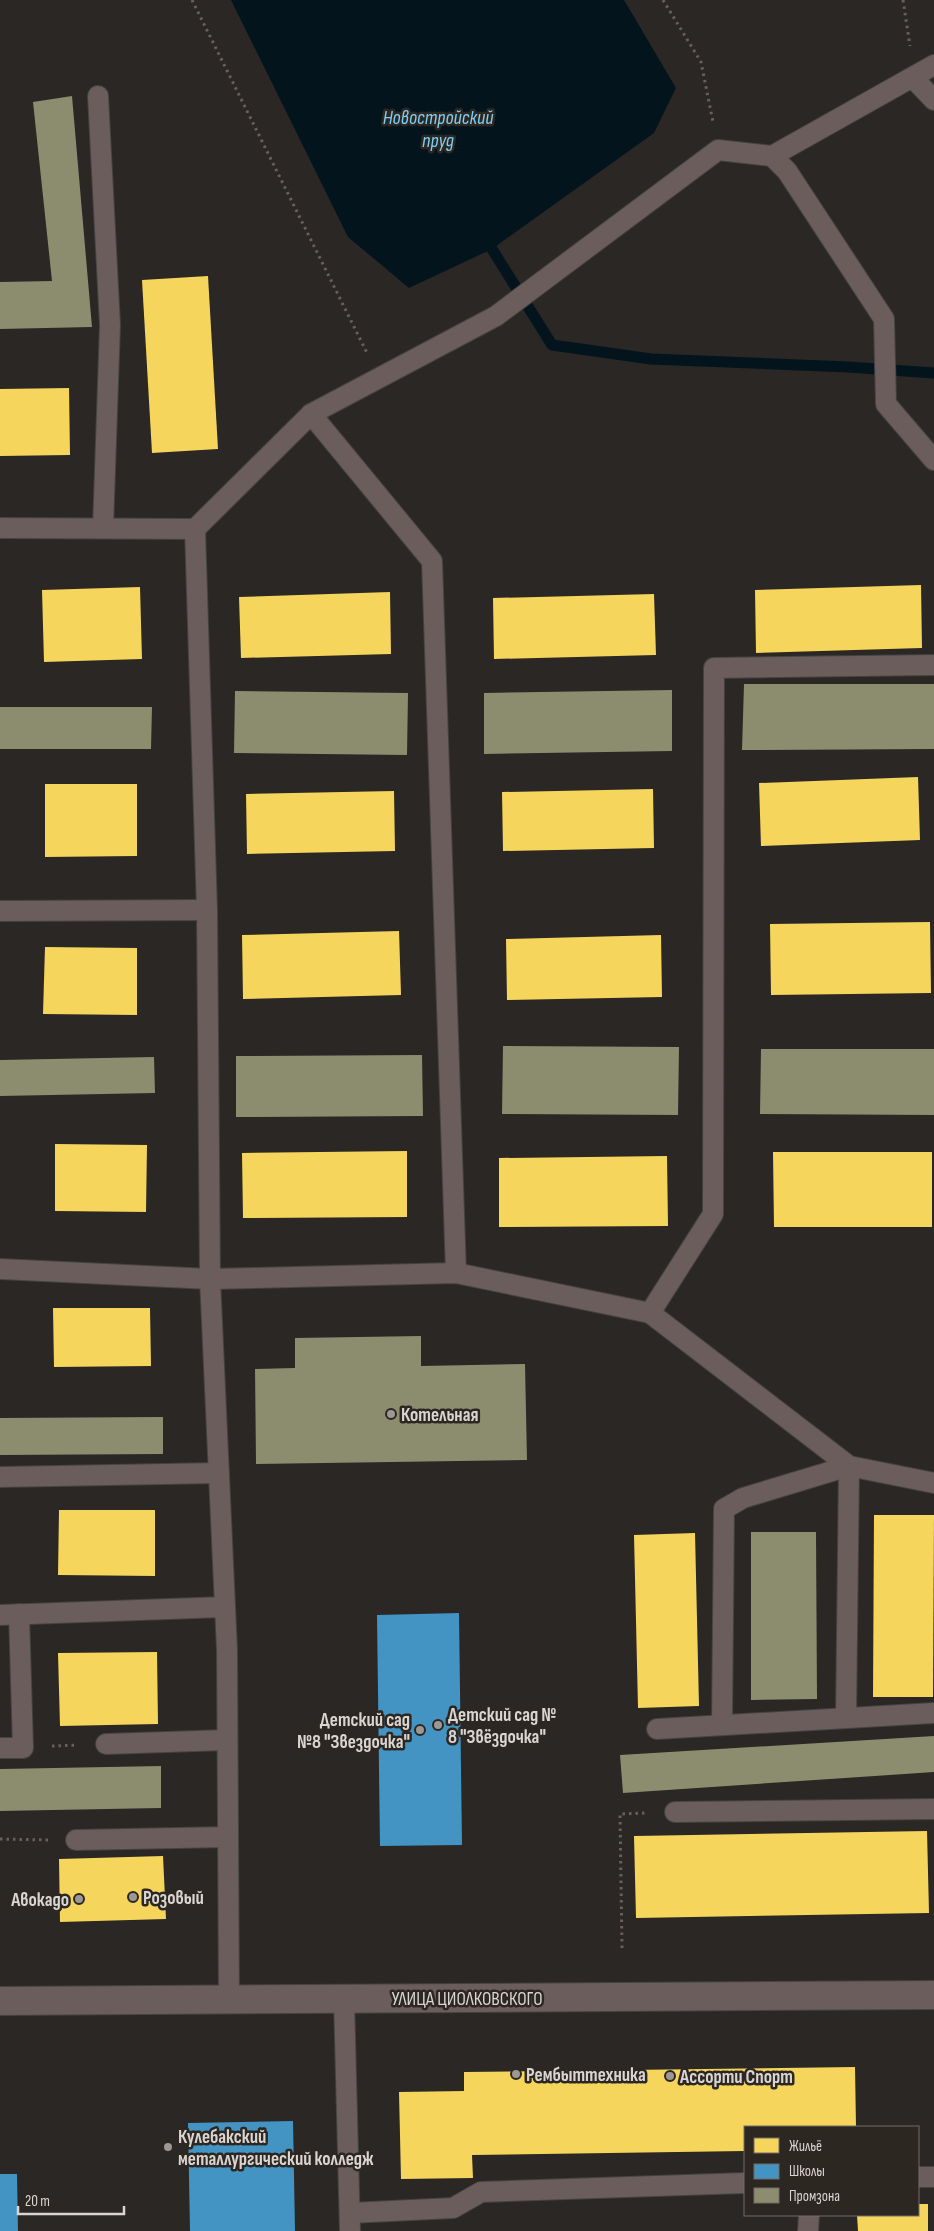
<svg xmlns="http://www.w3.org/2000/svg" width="934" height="2231" font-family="'Sofia Sans Condensed',sans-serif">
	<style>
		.water { fill: #04141d }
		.homes { fill: #f6d55c }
		.schools { fill: #4393c3 }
		.industry { fill: #8c8c6e }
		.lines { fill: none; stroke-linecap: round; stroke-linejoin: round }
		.stream { stroke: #04141d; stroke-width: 11 }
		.service-casing { stroke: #454342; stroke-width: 22 }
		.tertiary-casing { stroke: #454342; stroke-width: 30 }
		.path { stroke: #695f5e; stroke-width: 3; stroke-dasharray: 2.5 4; stroke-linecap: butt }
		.service { stroke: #6b5d5b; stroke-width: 20 }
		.tertiary { stroke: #6b5d5b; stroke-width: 28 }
		.poi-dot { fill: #9c9895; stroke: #2d2722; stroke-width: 2 }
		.labels { text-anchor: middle; stroke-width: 5; stroke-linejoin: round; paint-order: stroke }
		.poi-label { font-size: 19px; font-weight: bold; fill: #dad5d2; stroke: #2d2722; text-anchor: start }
		.street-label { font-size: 19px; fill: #dad5d2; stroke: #2d2722 }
		.water-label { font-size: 20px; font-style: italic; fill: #7ccff6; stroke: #2d2722 }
	</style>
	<rect width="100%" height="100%" fill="#2a2725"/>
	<path class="water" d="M231,0h393l52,88 -22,45 -162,116 -83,39 -61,-51z"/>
	<g class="homes">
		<path d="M208,276l10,173 -66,4 -10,-173z"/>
		<path d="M69,388l1,67 -70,1v-67z"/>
		<path d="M921,585l1,63 -166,5 -1,-63z"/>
		<path d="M140,587l2,72 -98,3 -2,-72z"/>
		<path d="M390,592l1,62 -150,4 -2,-61z"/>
		<path d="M654,594l2,61 -162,4 -1,-61z"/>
		<path d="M918,777l2,63 -159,6 -2,-63z"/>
		<path d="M45,784h92v72l-92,1z"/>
		<path d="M653,789l1,59 -151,3 -1,-59z"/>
		<path d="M394,791l1,60 -148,3 -1,-60z"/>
		<path d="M930,922l1,71 -160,2 -1,-71z"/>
		<path d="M399,931l2,64 -158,4 -1,-64z"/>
		<path d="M661,935l1,62 -155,3 -1,-61z"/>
		<path d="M45,947l92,1v67l-94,-1z"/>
		<path d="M55,1144l92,1 -1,67 -91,-1z"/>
		<path d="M407,1151v66l-164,1 -1,-65z"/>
		<path d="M773,1152h159v75h-158z"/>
		<path d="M667,1156l1,70 -169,1v-69z"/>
		<path d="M53,1308h97l1,58 -97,1z"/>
		<path d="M59,1510h96v66l-97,-1z"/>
		<path d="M874,1515h60l-1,182h-60z"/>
		<path d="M695,1533l4,173 -61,2 -4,-173z"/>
		<path d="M157,1652l1,72 -98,2 -2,-73z"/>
		<path d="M927,1831l2,82 -293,5 -2,-82z"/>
		<path d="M163,1856l3,63 -106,3 -1,-63z"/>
		<path d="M855,2067l1,60h-111v24l-273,4 1,23 -72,1 -2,-87 65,-1v-19z"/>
		<path d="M918,2204h10v27h-70l-1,-16h61z"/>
	</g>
	<g class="schools">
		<path d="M459,1613l3,232 -82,1 -3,-231z"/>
		<path d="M293,2121l2,110h-105l-2,-108z"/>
		<path d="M0,2174h17l1,57h-18z"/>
	</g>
	<g class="industry">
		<path d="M72,96l20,231 -92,2v-47l52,-1 -19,-179z"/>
		<path d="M744,684h190v65l-192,1z"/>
		<path d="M672,690v61l-188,3v-61z"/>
		<path d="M235,691l173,2 -1,62 -173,-2z"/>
		<path d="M0,707h152l-1,42h-151z"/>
		<path d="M503,1046l176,1 -1,68 -176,-1z"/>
		<path d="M761,1049h173v66l-174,-1z"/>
		<path d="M422,1055l1,61 -187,1v-61z"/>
		<path d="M154,1057l1,36 -155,3v-36z"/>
		<path d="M421,1336v30l104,-2 2,96 -271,4 -1,-95 40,-1v-30z"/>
		<path d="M163,1417v37l-163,1v-37z"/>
		<path d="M751,1532h65l1,167 -66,1z"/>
		<path d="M934,1736v36l-311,21 -3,-38z"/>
		<path d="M161,1766v42l-161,3v-42z"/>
	</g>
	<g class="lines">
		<path class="stream" d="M487,235l5,14 60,96 99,14 197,8 86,6"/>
		<g class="service-casing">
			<g id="service">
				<path d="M913,78l21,22"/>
				<path d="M98,96l12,229 -7,203"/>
				<path d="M772,156l15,15 97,148 2,85 48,56"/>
				<path d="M311,414l121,147 24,712"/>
				<path d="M0,528l195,1 116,-115 185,-98 222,-166 54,6 162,-91"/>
				<path d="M195,529l12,381 3,369 17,371 2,349"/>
				<path d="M0,911l207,-1"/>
				<path d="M0,1269l210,10 246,-6 194,40 199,153 85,17"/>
				<path d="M650,1313l63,-99 1,-546 220,-3"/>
				<path d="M0,1477l219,-4"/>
				<path d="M0,1615l224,-8"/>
				<path d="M722,1725l2,-216 19,-11 106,-32 -3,252"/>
				<path d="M657,1729l277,-16"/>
				<path d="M106,1744l121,-4"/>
				<path d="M0,1748h23l-4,-134"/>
				<path d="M675,1812l259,-3"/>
				<path d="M76,1840l151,-3"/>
				<path d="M344,1999l6,232"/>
				<path d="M918,2177h16"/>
				<path d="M350,2213l103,-5 28,-16 264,-9"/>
				<path d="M808,2231l1,-16"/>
			</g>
		</g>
		<g class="tertiary-casing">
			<path id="tertiary" d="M0,2001l934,-6"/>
		</g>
		<g class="path">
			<path d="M192,0l175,353"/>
			<path d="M663,0l38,62 12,60"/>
			<path d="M903,0l7,46"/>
			<path d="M52,1746l26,-1"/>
			<path d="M0,1839l48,1"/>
			<path d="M622,1948l-2,-134 27,-1"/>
		</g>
		<use href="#service" class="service"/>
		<use href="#tertiary" class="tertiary"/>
	</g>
	<g class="poi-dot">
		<circle cx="391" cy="1414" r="5"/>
		<circle cx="438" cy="1725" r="5"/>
		<circle cx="420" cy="1730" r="5"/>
		<circle cx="133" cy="1897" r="5"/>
		<circle cx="79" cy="1899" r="5"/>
		<circle cx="516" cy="2074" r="5"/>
		<circle cx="670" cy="2076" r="5"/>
		<circle cx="168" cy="2147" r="5"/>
	</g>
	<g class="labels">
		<g class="poi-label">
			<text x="401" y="1421">Котельная</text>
			<text x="448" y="1721">Детский сад №<tspan x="448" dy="22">8 "Звёздочка"</tspan></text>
			<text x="410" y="1726" text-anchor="end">Детский сад<tspan x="410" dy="22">№8 "Звездочка"</tspan></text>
			<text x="143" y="1904">Розовый</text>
			<text x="69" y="1906" text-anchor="end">Авокадо</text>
			<text x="526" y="2081">Рембыттехника</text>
			<text x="680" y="2083">Ассорти Спорт</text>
			<text x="178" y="2143">Кулебакский<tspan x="178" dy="22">металлургический колледж</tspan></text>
		</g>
		<g class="street-label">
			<text x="467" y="2005">УЛИЦА ЦИОЛКОВСКОГО</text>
		</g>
		<g class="water-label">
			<text x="438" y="124">Новостройский<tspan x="438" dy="23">пруд</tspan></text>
		</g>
	</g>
	<rect x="744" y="2126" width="175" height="90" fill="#2d2722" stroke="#726d68"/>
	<rect x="754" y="2138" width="25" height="15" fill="#f6d55c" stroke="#726d68"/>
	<text x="789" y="2151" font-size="15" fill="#dad5d2">Жильё</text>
	<rect x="754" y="2164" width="25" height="15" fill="#4393c3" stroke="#726d68"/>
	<text x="789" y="2176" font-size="15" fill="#dad5d2">Школы</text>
	<rect x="754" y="2188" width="25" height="15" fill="#8c8c6e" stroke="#726d68"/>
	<text x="789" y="2201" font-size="15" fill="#dad5d2">Промзона</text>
	<path d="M18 2206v8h106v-8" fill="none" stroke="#dad5d2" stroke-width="2.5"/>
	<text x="25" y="2206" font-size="15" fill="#dad5d2" stroke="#2d2722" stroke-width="4" paint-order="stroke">20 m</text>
</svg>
